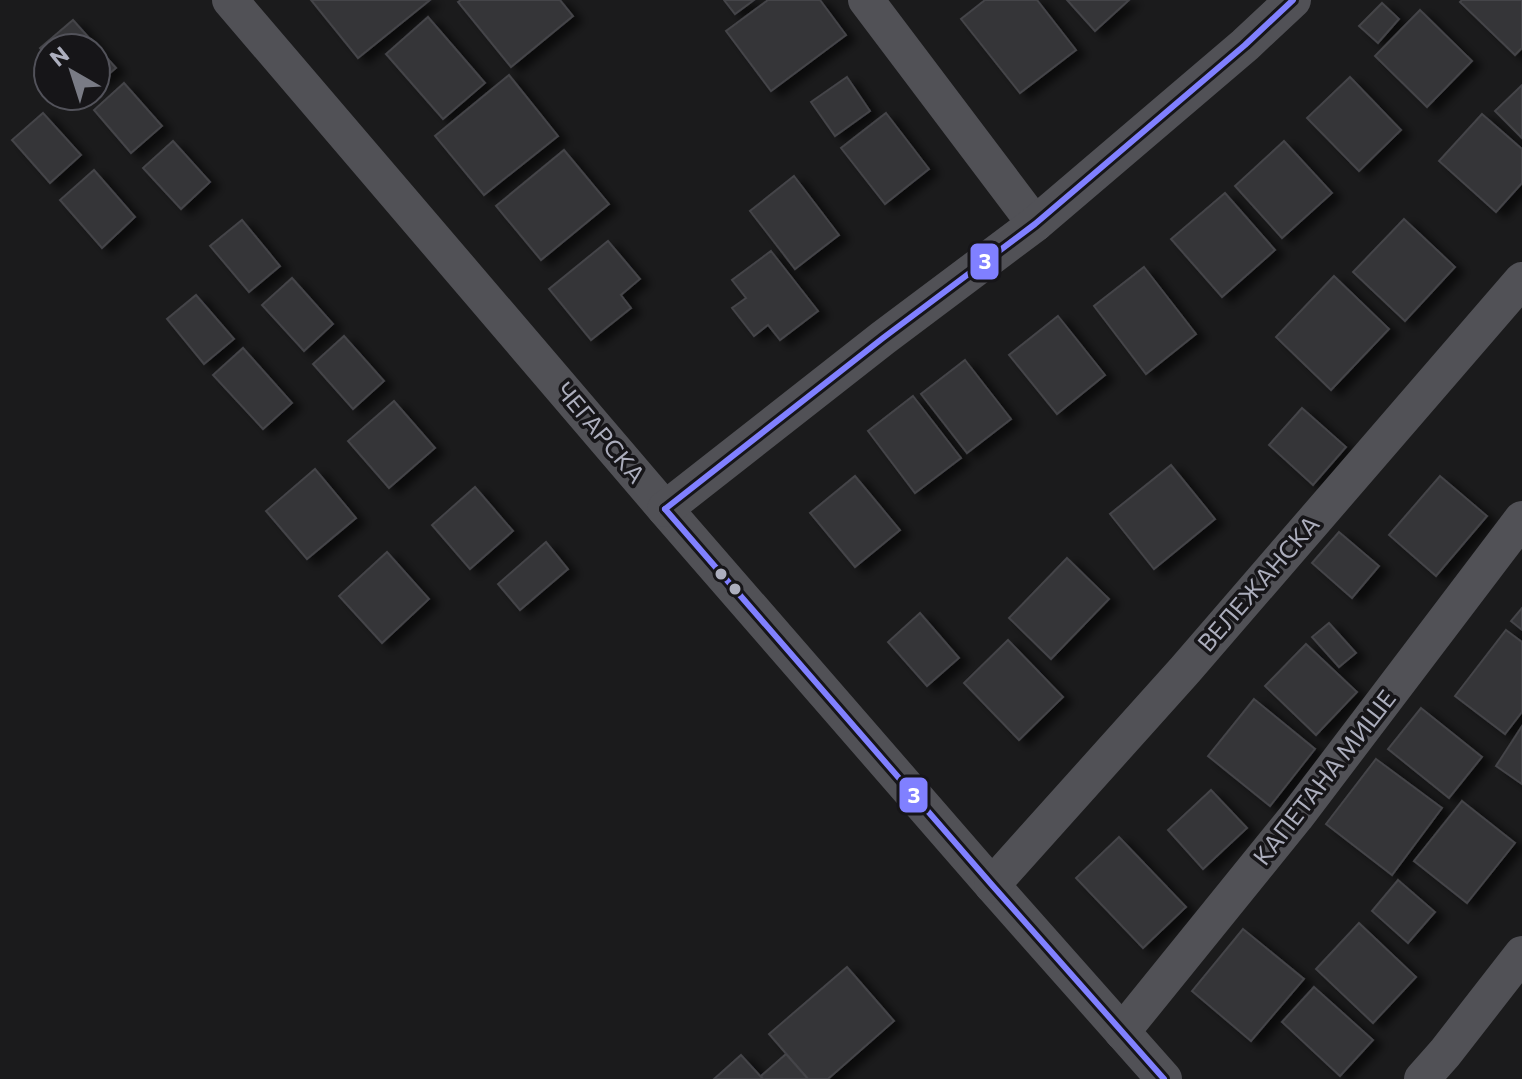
<svg xmlns="http://www.w3.org/2000/svg" width="1522" height="1079" font-family="Commissioner,sans-serif">
	<style>
		.building { fill: #363638; stroke: #444448; stroke-width: 2; filter: url(#shadow) }
		.lines { fill: none; stroke-linecap: round; stroke-linejoin: round }
		.minor { stroke: #515156; stroke-width: 36 }
		.bus-1-casing { stroke: #161518; stroke-width: 12 }
		.bus-1 { stroke: #8080ff; stroke-width: 6 }
		.bus-dot { fill: #acaebd; stroke: #161518; stroke-width: 3 }
		.labels { text-anchor: middle; stroke-width: 7; stroke-linejoin: round; paint-order: stroke }
		.street-label { font-size: 24px; fill: #acaebd; stroke: #161518 }
		.line-badge { stroke: #161518; stroke-width: 3 }
		.badge-label { font-size: 22px; text-anchor: middle; font-weight: bold; fill: #fff }
	</style>
	<defs>
		<filter id="shadow"><feDropShadow dx="9" dy="5" stdDeviation="4" flood-color="#0009"/></filter>
	</defs>
	<rect width="100%" height="100%" fill="#1b1b1c"/>
	<g class="building">
		<path d="M311,0h119l-72,58z"/>
		<path d="M461,0h99l13,16 -62,51 -53,-65z"/>
		<path d="M724,0h30l-19,14z"/>
		<path d="M768,0h52l26,35 -75,56 -45,-60z"/>
		<path d="M985,0h52l39,50 -56,43 -59,-74z"/>
		<path d="M1067,0h62l-34,31z"/>
		<path d="M1462,0h60v48l-7,7 -55,-53z"/>
		<path d="M1382,3l17,16 -21,24 -19,-17z"/>
		<path d="M1420,10l52,51 -45,46 -52,-51z"/>
		<path d="M428,17l57,66 -42,36 -57,-65z"/>
		<path d="M73,20l43,48 -20,17v-37h-48v9l-8,-9z"/>
		<path d="M509,75l49,61 -74,59 -49,-59z"/>
		<path d="M847,77l23,34 -35,25 -24,-34z"/>
		<path d="M1350,77l51,53 -42,41 -52,-53z"/>
		<path d="M124,83l38,43 -31,27 -37,-43z"/>
		<path d="M1522,85v53l-27,-27z"/>
		<path d="M43,113l38,42 -31,28 -38,-43z"/>
		<path d="M886,113l43,56 -44,35 -44,-56z"/>
		<path d="M1482,114l40,35v34l-26,29 -57,-51z"/>
		<path d="M173,141l37,41 -29,27 -38,-41z"/>
		<path d="M1284,141l48,52 -50,45 -47,-52z"/>
		<path d="M564,150l45,54 -68,56 -45,-54z"/>
		<path d="M94,170l41,47 -33,31 -42,-48z"/>
		<path d="M794,176l45,59 -44,34 -45,-58z"/>
		<path d="M1225,193l50,57 -53,47 -51,-58z"/>
		<path d="M1404,219l51,48 -50,54 -52,-49z"/>
		<path d="M242,220l38,46 -31,26 -39,-46z"/>
		<path d="M608,241l32,38 -19,16 10,13 -40,32 -42,-51z"/>
		<path d="M771,251l47,60 -38,29 -12,-15 -14,11 -22,-28 14,-10 -14,-18z"/>
		<path d="M1144,267l52,67 -50,40 -52,-68z"/>
		<path d="M1334,276l55,53 -58,61 -55,-53z"/>
		<path d="M292,278l41,46 -29,27 -42,-46z"/>
		<path d="M196,295l38,44 -30,25 -37,-45z"/>
		<path d="M1058,316l47,59 -48,39 -48,-59z"/>
		<path d="M344,336l40,45 -31,28 -40,-45z"/>
		<path d="M243,348l49,55 -29,26 -50,-54z"/>
		<path d="M965,360l46,59 -44,34 -46,-59z"/>
		<path d="M913,396l48,62 -46,35 -47,-62z"/>
		<path d="M394,401l41,47 -46,40 -41,-47z"/>
		<path d="M1302,408l44,39 -33,38 -44,-40z"/>
		<path d="M1171,465l44,54 -61,50 -44,-55z"/>
		<path d="M315,469l41,49 -49,41 -41,-48z"/>
		<path d="M855,476l45,54 -45,37 -45,-54z"/>
		<path d="M1440,476l47,40 -51,60 -47,-41z"/>
		<path d="M475,487l38,44 -43,38 -38,-44z"/>
		<path d="M1339,532l40,34 -27,32 -40,-35z"/>
		<path d="M546,542l22,27 -48,41 -22,-26z"/>
		<path d="M387,552l42,47 -47,44 -43,-47z"/>
		<path d="M1067,558l42,41 -58,60 -42,-41z"/>
		<path d="M1522,608v22l-11,-9z"/>
		<path d="M920,613l39,45 -32,28 -39,-44z"/>
		<path d="M1329,623l27,30 -17,14 -27,-30z"/>
		<path d="M1506,630l16,12v70l-17,22 -50,-38z"/>
		<path d="M1008,640l55,57 -44,43 -55,-57z"/>
		<path d="M1306,644l51,48 -41,43 -51,-49z"/>
		<path d="M1254,699l61,50 -45,57 -62,-50z"/>
		<path d="M1421,708l61,49 -33,41 -61,-49z"/>
		<path d="M1522,726v58l-26,-18z"/>
		<path d="M1376,759l66,49 -50,67 -66,-51z"/>
		<path d="M1211,790l36,38 -44,41 -35,-39z"/>
		<path d="M1462,801l53,42 -48,60 -53,-42z"/>
		<path d="M1119,837l67,70 -43,41 -67,-70z"/>
		<path d="M1398,880l37,32 -27,31 -36,-32z"/>
		<path d="M1359,923l57,54 -43,46 -57,-54z"/>
		<path d="M1243,929l61,50 -53,62 -59,-50z"/>
		<path d="M847,967l47,54 -66,58h-20l-39,-45z"/>
		<path d="M1314,987l59,53 -33,36 -58,-54z"/>
		<path d="M786,1054l22,25h-45l-2,-3z"/>
		<path d="M741,1055l22,24h-49z"/>
	</g>
	<g class="lines">
		<g class="minor">
			<path d="M230,0l435,509 327,376 172,194"/>
			<path d="M866,0l169,224"/>
			<path d="M665,509l218,-171 152,-114 210,-179 48,-45"/>
			<path d="M992,885l193,-215 337,-390"/>
			<path d="M1122,1032l174,-215 226,-298"/>
			<path d="M1422,1079l23,-26 77,-99"/>
		</g>
		<g class="bus-1-casing">
			<g id="bus-1">
				<path d="M665,509l218,-171 152,-114 210,-179 48,-45"/>
				<path d="M665,509l327,376 172,194"/>
			</g>
		</g>
		<use href="#bus-1" class="bus-1"/>
	</g>
	<g class="bus-dot">
		<circle cx="721" cy="574" r="7"/>
		<circle cx="735" cy="589" r="7"/>
	</g>
	<g class="labels">
		<g class="street-label">
			<text transform="translate(600 433) rotate(50)" y="8">ЧЕГАРСКА</text>
			<text transform="translate(1259 584) rotate(-49)" y="8">ВЕЛЕЖАНСКА</text>
			<text transform="translate(1325 778) rotate(-52)" y="8">КАПЕТАНА МИШЕ</text>
		</g>
	</g>
	<g class="line-badge">
		<rect x="969" y="242" width="31" height="39" rx="8" fill="#8080ff"/>
		<rect x="898" y="776" width="31" height="38" rx="8" fill="#8080ff"/>
	</g>
	<g class="badge-label">
		<text x="985" y="269">3</text>
		<text x="914" y="803">3</text>
	</g>
	<g transform="translate(72 72) rotate(321)"><circle r="38" fill="#161518" stroke="#52525a" stroke-width="2"/>
	<path d="M0-6L14 30L0 20L-14 30Z" fill="#797b85"/>
	<text y="-12" font-size="22" font-weight="bold" text-anchor="middle" fill="#acaebd">N</text>
	</g>
</svg>
